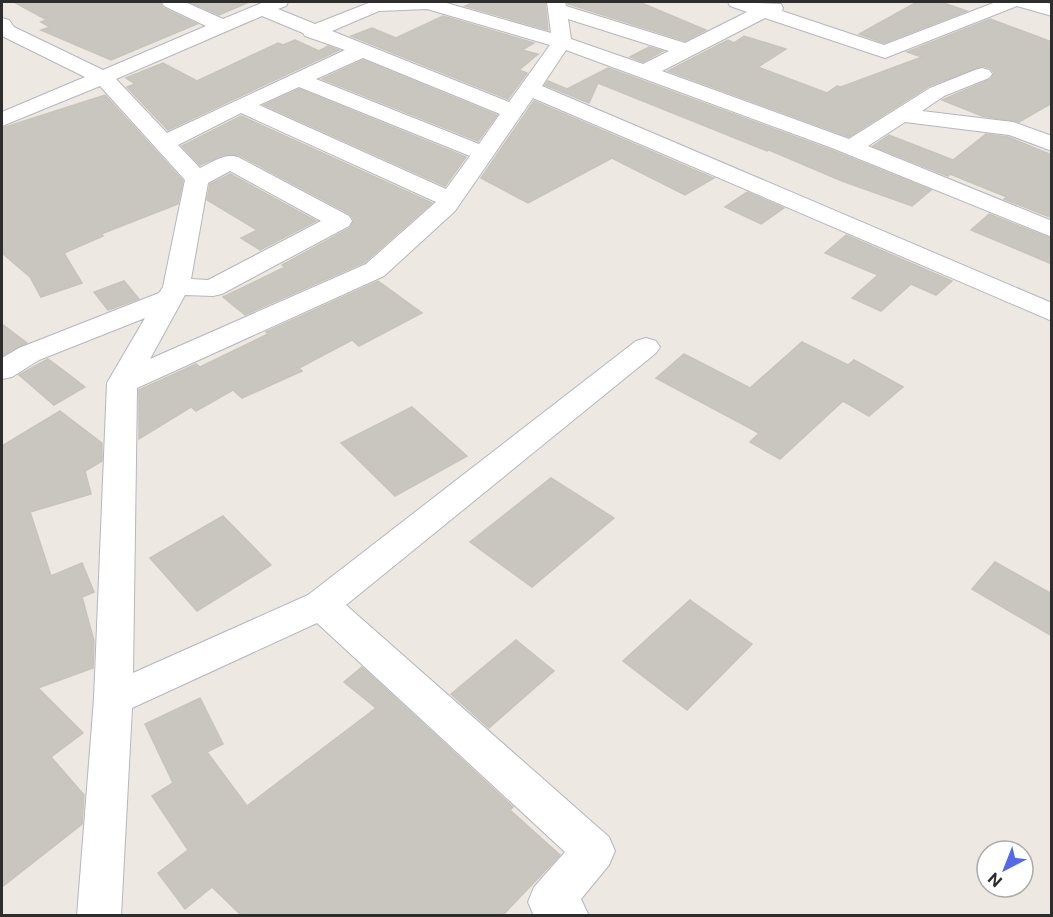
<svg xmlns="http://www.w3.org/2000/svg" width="1053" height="917" font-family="'Public Sans',sans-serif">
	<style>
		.building { fill: #c9c6bf; stroke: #c8c4bb; stroke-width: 1.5 }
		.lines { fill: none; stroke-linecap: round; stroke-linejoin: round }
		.minor-casing { stroke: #b5b6bf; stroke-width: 2 }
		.minor { fill: #fff; fill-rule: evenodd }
	</style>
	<rect width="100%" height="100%" fill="#ede8e1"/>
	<g class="building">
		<path d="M14,2h146l3,6 34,16 -86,36 -70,-30 9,-3 -9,-5 6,-2z"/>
		<path d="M189,2h60l-30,13z"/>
		<path d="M474,2h71l3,28 -83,-24z"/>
		<path d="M567,2h72l67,28 -21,11 -117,-37z"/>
		<path d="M917,2h24l26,9 -83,32 -25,-9z"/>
		<path d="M443,16l91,27 -12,7 16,4 -19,16 8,3 -19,26 -157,-63 21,-8 24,10z"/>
		<path d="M990,19l62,23v61l-33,19 -37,-6 -40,-16 49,-21 3,-6 -4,-5 -7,-2 -54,20 -80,51 -181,-66 60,-31 6,3 10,-7 42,13 -28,18 69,26 10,-7 4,1 81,-30 -15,-5z"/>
		<path d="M295,40l24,11 9,-5 11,4 -171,80 -41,-43 8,-3 -9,-6 37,-15 34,18 81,-38 5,2z"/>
		<path d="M649,47l14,4 -20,11 -13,-5z"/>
		<path d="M363,60l134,55 -19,26 -156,-62z"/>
		<path d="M608,68l223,82 100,40 -19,16 -70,-25 -73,-31 -2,1 -169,-68 -9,20 -44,-18 3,-4 19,8z"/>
		<path d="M299,89l167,68 -21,29 -181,-81z"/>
		<path d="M105,95l78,86 -5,23 -77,30 2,2 -39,17 18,30 -41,14 -11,-20 -28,-24v-125z"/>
		<path d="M534,101l179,77h1l-29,17 -73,-37 -84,45 -47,-25z"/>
		<path d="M241,116l191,87 -67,59 -120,53 -22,-18 62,-30 -3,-2 68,-37 4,-8 -4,-6 -111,-59h-16l-23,10 -18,-19z"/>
		<path d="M986,134l22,3 44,18v63l-48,-19 3,-2 -57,-23 -2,2 -75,-30 16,-11 64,25z"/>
		<path d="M230,174l86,47 -56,29 -19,-12 16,-8 -50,-30 3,-16z"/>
		<path d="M747,192l37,16 -23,16 -36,-17z"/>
		<path d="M989,214l63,25v25l-81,-34z"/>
		<path d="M846,235l106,46 -16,14 -25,-11 -30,27 -29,-13 26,-23 -53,-22z"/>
		<path d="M124,281l15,18 -31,11 -14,-18z"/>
		<path d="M378,281l44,32 -63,33 -7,-6 -53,28 3,3 -60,27 -9,-8 -37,21 -5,-4 -52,32v-49l57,-26 4,3 68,-33 -2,-2z"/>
		<path d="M2,324l25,19 -25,13z"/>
		<path d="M802,342l46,23 6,-5 49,27 -34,29 -26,-15 -63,58 -30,-17 9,-9 -103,-55 28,-24 66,34z"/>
		<path d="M48,359l7,5 30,23 -31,18 -35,-30z"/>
		<path d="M412,407l55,49 -72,40 -54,-53z"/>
		<path d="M60,411l42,32v18l-17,10 6,23 -61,18 21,64 31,-13 12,29 -12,5 12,44 -1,27 -55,20 45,45 -32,24 33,38 -2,29 -80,63v-441z"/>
		<path d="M551,478l63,40 -82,69 -62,-45z"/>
		<path d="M223,516l48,49 -74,46 -47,-53z"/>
		<path d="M995,562l57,32v42l-80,-47z"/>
		<path d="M690,600l62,44 -65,66 -64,-49z"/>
		<path d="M516,640l38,31 -65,57 -38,-34z"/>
		<path d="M362,667l151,140 -3,3 50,45 -57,60h-262l-29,-28 -27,22 -27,-36 30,-23 -36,-54 21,-13 -28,-59 55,-26 23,46 -16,8 40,54 129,-98 -32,-26z"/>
	</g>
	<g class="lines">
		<g class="minor-casing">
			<path id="minor" d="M162,2h23l38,17 41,-17h24l-2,4 -8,3 37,15 56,-22h72l108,31 -4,-31h18l1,4 119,37 62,-31 -17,-6 -2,-4 53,2 2,4 -1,3 102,34 112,-43h46l10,2v12l-35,-10 -132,52 -120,-40 -103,53 187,68 81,-51 45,-18 7,-2 7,2 3,4 -3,4 -45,18 -22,15 91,11 39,14v15l-43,-16 -104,-13 -37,24 184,75v16l-220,-89 -266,-98 -24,36 510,217v18l-519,-223 -78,113 -71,65 -247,112 -4,285 175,-78 328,-254 10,-3 10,3 4,6 -4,6 -310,252 263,232 6,14 -6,14 -28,34 8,17h-55l-6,-14 6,-15 31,-35 -248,-229 -185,85 -11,208h-44l17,-217 13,-316 38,-65 -106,42 -27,17 -10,2v-21l17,-10 140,-55 4,-6 22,-107 -85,-94 -98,40v-14l83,-35 -83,-41v-18l7,2 5,7 89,43 103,-44 -42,-20zM427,9l123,36 -41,57 -177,-71 47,-20zM262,16l41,17 2,3 40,14 -178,83 -51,-54zM568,19l101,32 -26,13 -72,-25zM363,58l137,56 -21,30 -163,-65zM299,87l171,69 -24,33 -187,-84zM241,113l195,89 -70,62 -216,95 35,-64 28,1 9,-2 127,-68 3,-5 -3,-5 -111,-59c-14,-4 -25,5 -38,11l-22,-23zM230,171l91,50 -113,59 -17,-1 17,-96z"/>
		</g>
		<use href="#minor" class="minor"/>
	</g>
	<rect width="1053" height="917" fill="none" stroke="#2d2d2d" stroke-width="6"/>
	<g transform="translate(1005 869) rotate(222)"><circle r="28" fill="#ffffff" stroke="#ababab" stroke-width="1.5"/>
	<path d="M0-4.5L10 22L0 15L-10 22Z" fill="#5469e7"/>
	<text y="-9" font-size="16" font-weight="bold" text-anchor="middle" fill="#2d2d2d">N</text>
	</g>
</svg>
